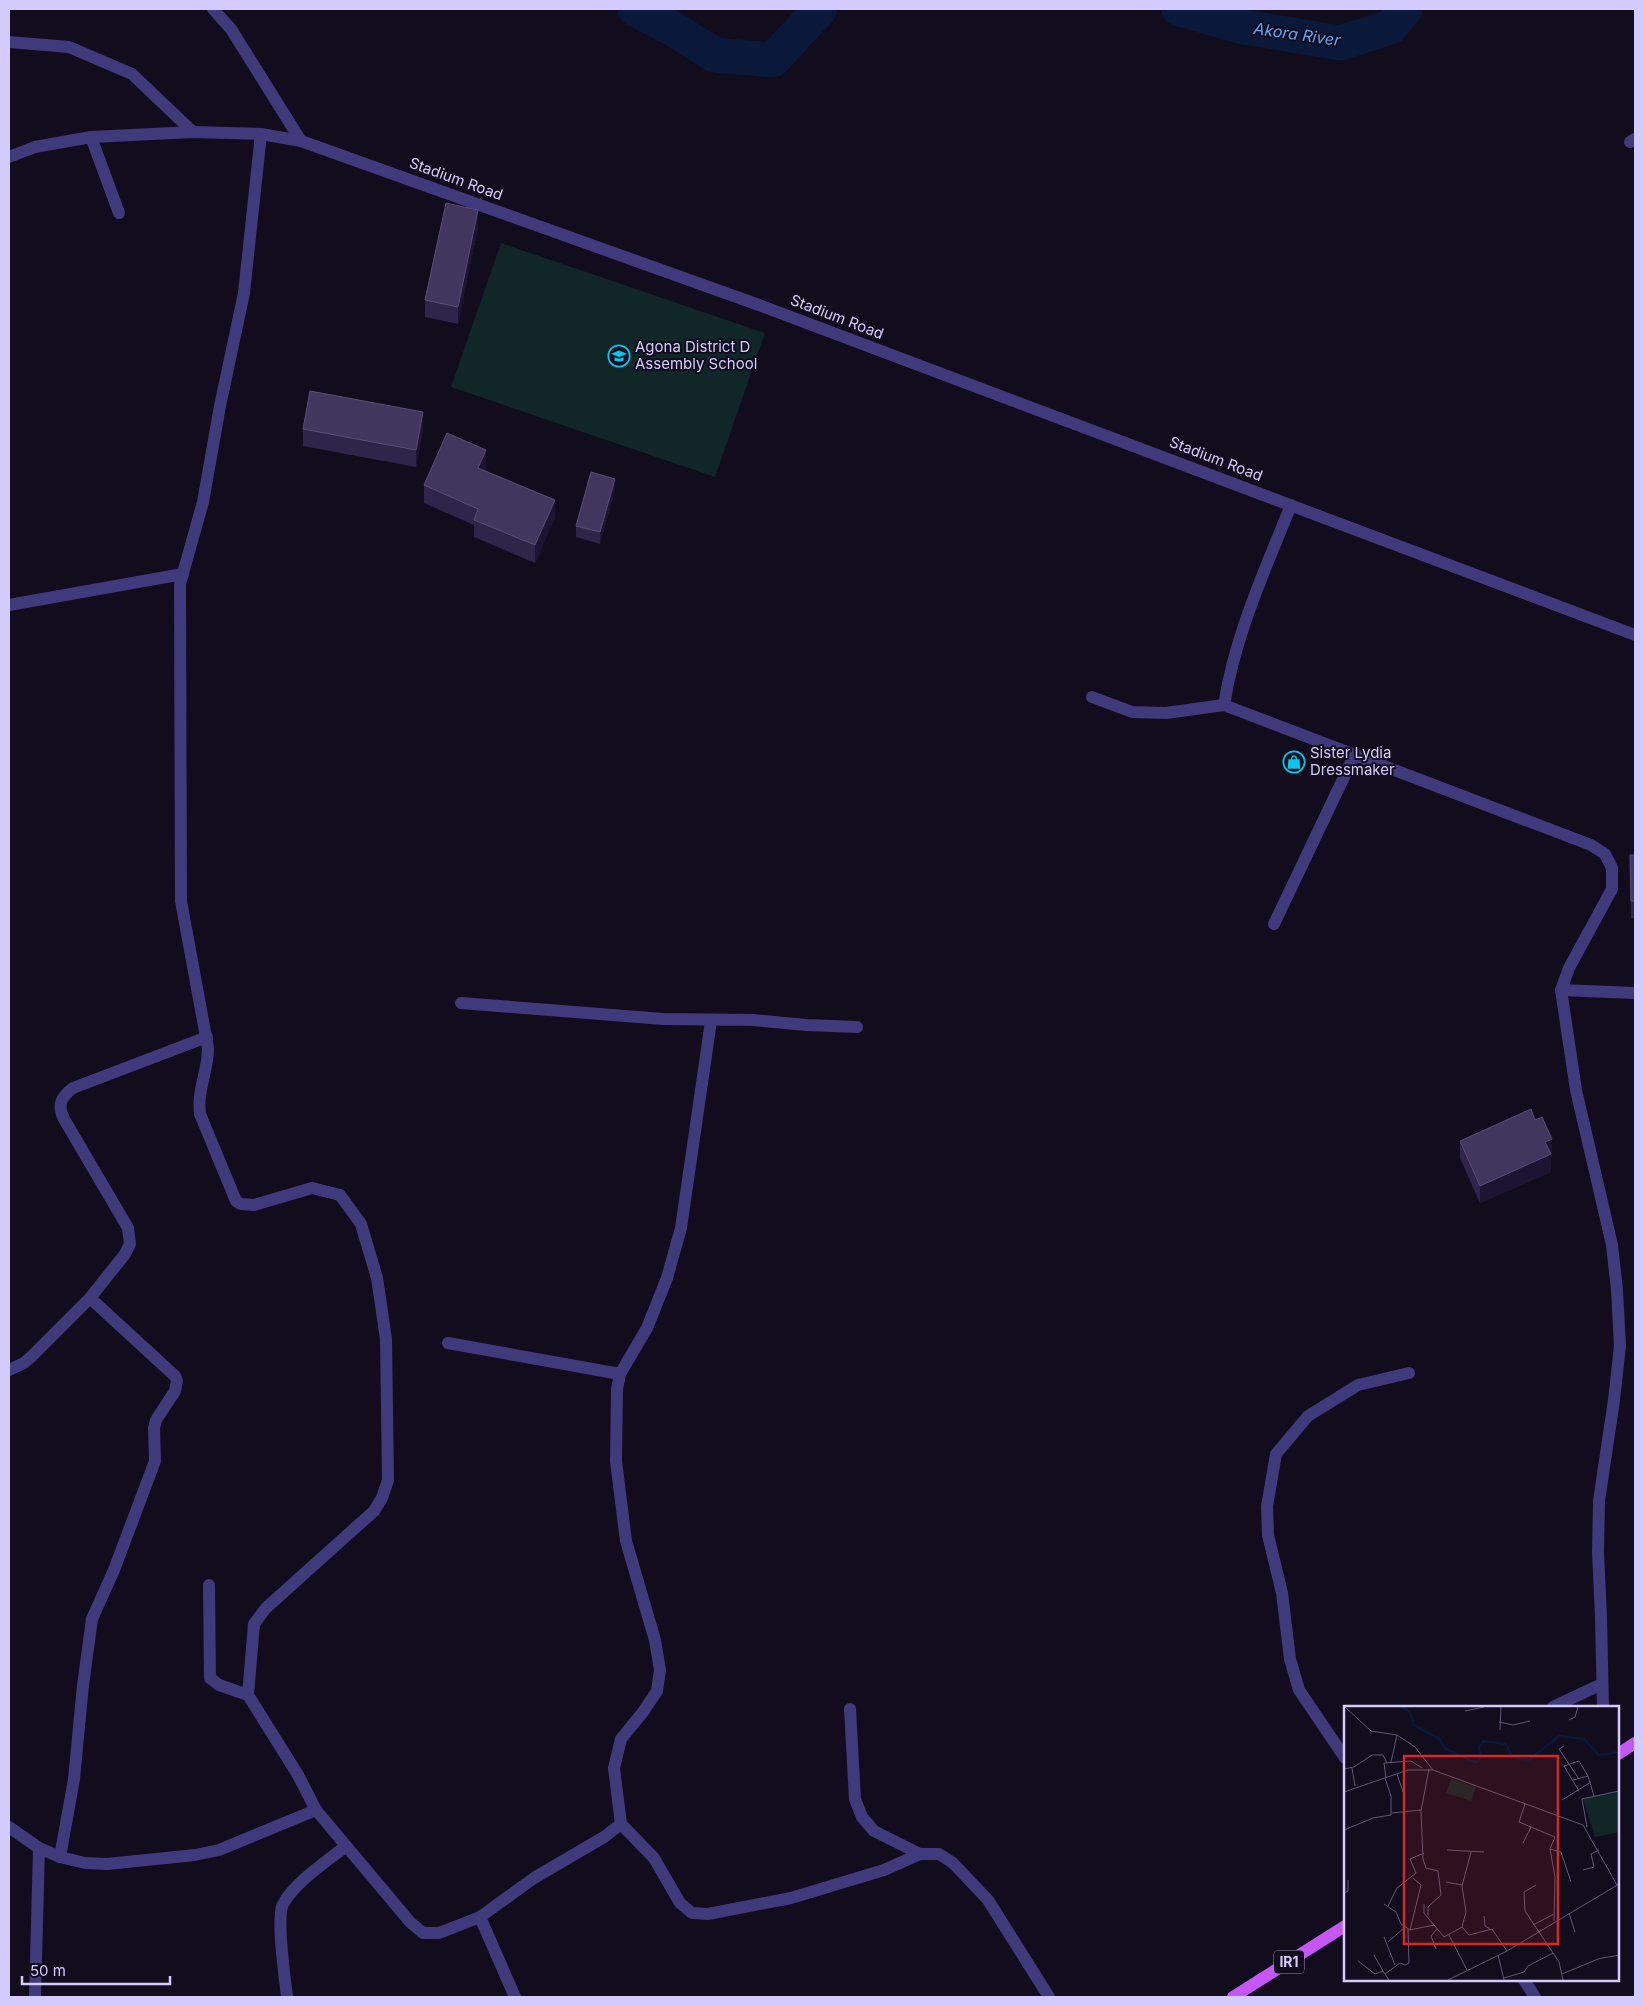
<svg xmlns="http://www.w3.org/2000/svg" width="1644" height="2006" font-family="Inter,sans-serif">
	<style>
		.green { fill: #102627 }
		.lines { fill: none; stroke-linecap: round; stroke-linejoin: round }
		.river { stroke: #0a1839; stroke-width: 35 }
		.minor { stroke: #40397b; stroke-width: 12 }
		.major { stroke: #c756f9; stroke-width: 12 }
		.wall { fill: #2f254b }
		.shaded-wall { fill: #1c1431 }
		.building { fill: #41375e; stroke: #584e77 }
		.labels { text-anchor: middle; stroke-width: 4; stroke-linejoin: round; paint-order: stroke }
		.shield { fill: #110d1d; stroke: #9a92ba; stroke-width: 1 }
		.shield-label { font-size: 14px; font-weight: bold; fill: #d4cbfd }
		.street-label { font-size: 15px; fill: #d4cbfd; stroke: #110d1d }
		.poi-label { font-size: 15px; fill: #d4cbfd; stroke: #110d1d; text-anchor: start }
		.water-label { font-size: 16px; font-style: italic; fill: #5da7f9; stroke: #110d1d }
		.inset-river { fill: none; stroke: #0a1839; stroke-width: 2.5 }
		.inset-road { fill: none; stroke: #5f5977; stroke-width: 1 }
		.view { fill: #d62828; fill-opacity: 0.15; stroke: #d62828; stroke-width: 2.5 }
		.inset-edge { fill: none; stroke: #d4cbfd; stroke-width: 2.5 }
	</style>
	<rect width="100%" height="100%" fill="#110d1d"/>
	<path class="green" d="M501,243l264,90 -50,144 -264,-90z"/>
	<g class="lines">
		<g class="river">
			<path d="M635,9l38,20 42,26 58,5 47,-51"/>
			<path d="M1179,9l60,17 101,17 51,-16 14,-18"/>
		</g>
		<g class="minor">
			<path d="M213,9l18,20 70,112"/>
			<path d="M9,42l60,5 63,27 61,58"/>
			<path d="M91,137l28,76"/>
			<path d="M1630,142l5,-3"/>
			<path d="M9,157l26,-10 56,-10 102,-5 68,2 40,7 458,164 876,330"/>
			<path d="M1291,505c-26,65 -56,130 -67,200l367,140 14,9 7,14v21l-43,79 -8,22 15,100 36,155 5,45 3,56 -6,54 -15,101 -1,51 3,65 2,90"/>
			<path d="M9,605l174,-31"/>
			<path d="M1092,697l40,15 34,1 58,-8"/>
			<path d="M1274,924l81,-170"/>
			<path d="M1561,990l74,3"/>
			<path d="M461,1003l202,16 90,1 53,5 51,2"/>
			<path d="M448,1343l172,31"/>
			<path d="M9,1370l15,-7 8,-7 58,-58 35,-44 5,-10 -2,-16 -64,-109c-7,-14 -3,-22 9,-31l134,-51"/>
			<path d="M209,1585l1,93 9,7 29,10 50,80 18,35 94,112 13,11h16l41,-16 54,-39 70,-41 17,-13 -7,-56 7,-29 22,-27 14,-21 3,-21 -5,-30 -29,-99 -10,-80 1,-72 3,-15 27,-46 20,-50 14,-50 30,-207"/>
			<path d="M248,1695l6,-71 12,-16 108,-97 8,-13 6,-18 -2,-141 -9,-61 -16,-54 -21,-29 -28,-7 -58,17 -13,-1 -5,-3 -36,-87c-3,-25 8,-42 8,-66l-27,-147 -1,-317 23,-82 17,-96 24,-113 17,-159"/>
			<path d="M1553,1707l49,-23"/>
			<path d="M850,1709l5,90 7,18 12,14 46,23"/>
			<path d="M1345,1758l-46,-68 -9,-31 -8,-66 -14,-58 -1,-29 9,-52 32,-38 50,-31 51,-12"/>
			<path d="M621,1824l33,34 26,45 12,10 16,1 83,-16 93,-28 36,-16h19l14,9 35,37 61,97"/>
			<path d="M9,1827l30,21 21,9 25,6 22,1 88,-9 24,-5 97,-40"/>
			<path d="M60,1857l14,-78 9,-94 9,-66 22,-49 41,-109 -1,-33 2,-8 19,-29 2,-10 -2,-5 -85,-78"/>
			<path d="M480,1917l35,80"/>
			<path d="M1524,1980l11,17"/>
			<path d="M35,1997l4,-149"/>
			<path d="M287,1997c-2,-18 -11,-79 -4,-93 12,-22 43,-42 63,-58"/>
		</g>
		<g class="major">
			<path d="M1618,1754l17,-11"/>
			<path d="M1233,1997l112,-71"/>
		</g>
	</g>
	<g class="wall">
		<path d="M478,227l-20,97 -33,-7v-17z"/>
		<path d="M303,429h120l-7,38 -113,-21z"/>
		<path d="M486,467l-1,4 70,46 -20,46 -61,-26v-12l-50,-22v-18z"/>
		<path d="M615,490l-15,54 -24,-7v-11z"/>
		<path d="M1635,855v63h-4l-1,-46z"/>
		<path d="M1460,1141l92,16h-1v15l-71,31 -20,-45z"/>
	</g>
	<g class="shaded-wall">
		<path d="M478,210v17l-20,97v-17z"/>
		<path d="M423,412v17l-7,38v-17z"/>
		<path d="M486,450v17l-8,18v-17z"/>
		<path d="M615,479v11l-15,54v-12z"/>
		<path d="M555,500v17l-20,46v-18z"/>
		<path d="M1552,1139v18h-1v15l-71,31v-17l65,-44z"/>
	</g>
	<g class="building">
		<path d="M446,203l32,7 -20,97 -33,-7z"/>
		<path d="M310,391l113,21 -7,38 -113,-21z"/>
		<path d="M447,433l39,17 -8,18 77,32 -20,45 -61,-25 4,-11 -54,-24z"/>
		<path d="M591,472l24,7 -15,53 -24,-6z"/>
		<path d="M1630,855h5v46h-4z"/>
		<path d="M1531,1109l4,11 7,-3 10,22 -7,3 6,12 -71,32 -20,-45z"/>
	</g>
	<defs>
		<g id="school-ring" transform="scale(1.125)"><circle r="9.5" fill="#110d1d" stroke="#09c6eb" stroke-width="1.5"/><path d="M0-5L7-2L0 1L-7-2ZM-4 1L0 2.5L4 1V4Q0 6-4 4Z" fill="#09c6eb"/></g>
		<g id="shop-ring" transform="scale(1.125)"><circle r="9.5" fill="#110d1d" stroke="#09c6eb" stroke-width="1.5"/><path d="M-5-2.5h2.3a2.7 3.5 0 0 1 5.4 0H5L5.5 6h-11ZM-1.5-2.5h3a1.5 2.3 0 0 0-3 0Z" fill="#09c6eb"/></g>
	</defs>
	<g fill-rule="evenodd">
		<use href="#school-ring" x="619" y="356"/>
		<use href="#shop-ring" x="1294" y="762"/>
	</g>
	<g class="labels">
		<rect class="shield" x="1274" y="1950.5" width="30" height="23" rx="4"/>
		<g class="shield-label">
			<text x="1289" y="1967">IR1</text>
		</g>
		<g class="street-label">
			<text transform="translate(456 179) rotate(20)" y="5">Stadium Road</text>
			<text transform="translate(837 317) rotate(21)" y="5">Stadium Road</text>
			<text transform="translate(1216 459) rotate(21)" y="5">Stadium Road</text>
		</g>
		<g class="poi-label">
			<text x="635" y="352">Agona District D<tspan x="635" dy="17">Assembly School</tspan></text>
			<text x="1310" y="758">Sister Lydia<tspan x="1310" dy="17">Dressmaker</tspan></text>
		</g>
		<g class="water-label">
			<text transform="translate(1297 34) rotate(8)" y="6">Akora River</text>
		</g>
	</g>
	<g transform="translate(1344 1706)">
		<rect width="275" height="275" fill="#110d1d"/>
		<path d="M107,73l25,8 -5,14 -25,-8zM275,85v41l-24,5 -12,-39z" fill="#102627"/>
		<path class="inset-river" d="M58,1l8,5 4,13 24,13 8,11 25,12 6,1 4,-5 -2,-10 5,-6 22,3 6,13 17,3 30,-24 25,3 15,16 20,-3"/>
		<path class="inset-road" d="M1,1l26,24 26,4M121,5l19,-4M225,14l6,-3 3,-10M155,16l14,3 17,-4M156,24l1,-23M220,40l-5,3 20,30M47,56l6,-27 18,12 18,23M8,62l3,18M0,63l10,-2 18,-12h11l4,8M53,68l6,18M42,72l-2,-15 27,-2 11,7M229,74l15,-4 6,20M235,85l-15,-25 15,-5 9,15M0,86l64,-22h25l150,55 34,60M218,94l29,-18M181,98l-6,18 36,15 -5,12 5,28 -1,44M48,107l29,-3M243,121l-5,-28 37,-8M0,124l29,-12 18,-3v-19l-6,-18M179,137l8,-16M206,143l11,3 10,30M103,144l37,2M239,164l11,-3 -3,-13 8,-4M102,176l16,3M192,179l-12,7 1,19 34,51 4,18M0,187l4,-2v-11M40,198l12,8 5,12 9,6 24,-5M80,198v9l20,24 18,-10 4,-15 -4,-26 9,-34M44,200l9,-18 19,-15 -6,-14 14,-6M225,207l6,19M84,209v-8l13,-12 -3,-24 -12,-3 -3,-9 -2,-48 8,-42M140,210l1,10 5,3M189,219l21,-11M118,221l7,8 23,-6 15,22M66,224l11,-45 -8,-7M105,229l18,35M40,231l11,28M44,236l17,-15M92,243l-5,-13 6,-7M30,249l9,16M154,249l6,25M14,255l17,13 8,-3 6,9M41,268l15,-11 5,2 4,-2 -1,-34M218,268l36,-15 21,-4M160,272l20,-6 4,-6 25,-13M104,274l59,-29 112,-67"/>
		<path class="view" d="M60,50h154v188h-154z"/>
		<rect width="275" height="275" class="inset-edge"/>
	</g>
	<rect width="1644" height="2006" fill="none" stroke="#d4cbfd" stroke-width="20"/>
	<path d="M22 1976v8h148v-8" fill="none" stroke="#d4cbfd" stroke-width="2.5"/>
	<text x="30" y="1976" font-size="15" fill="#d4cbfd" stroke="#110d1d" stroke-width="4" paint-order="stroke">50 m</text>
</svg>
